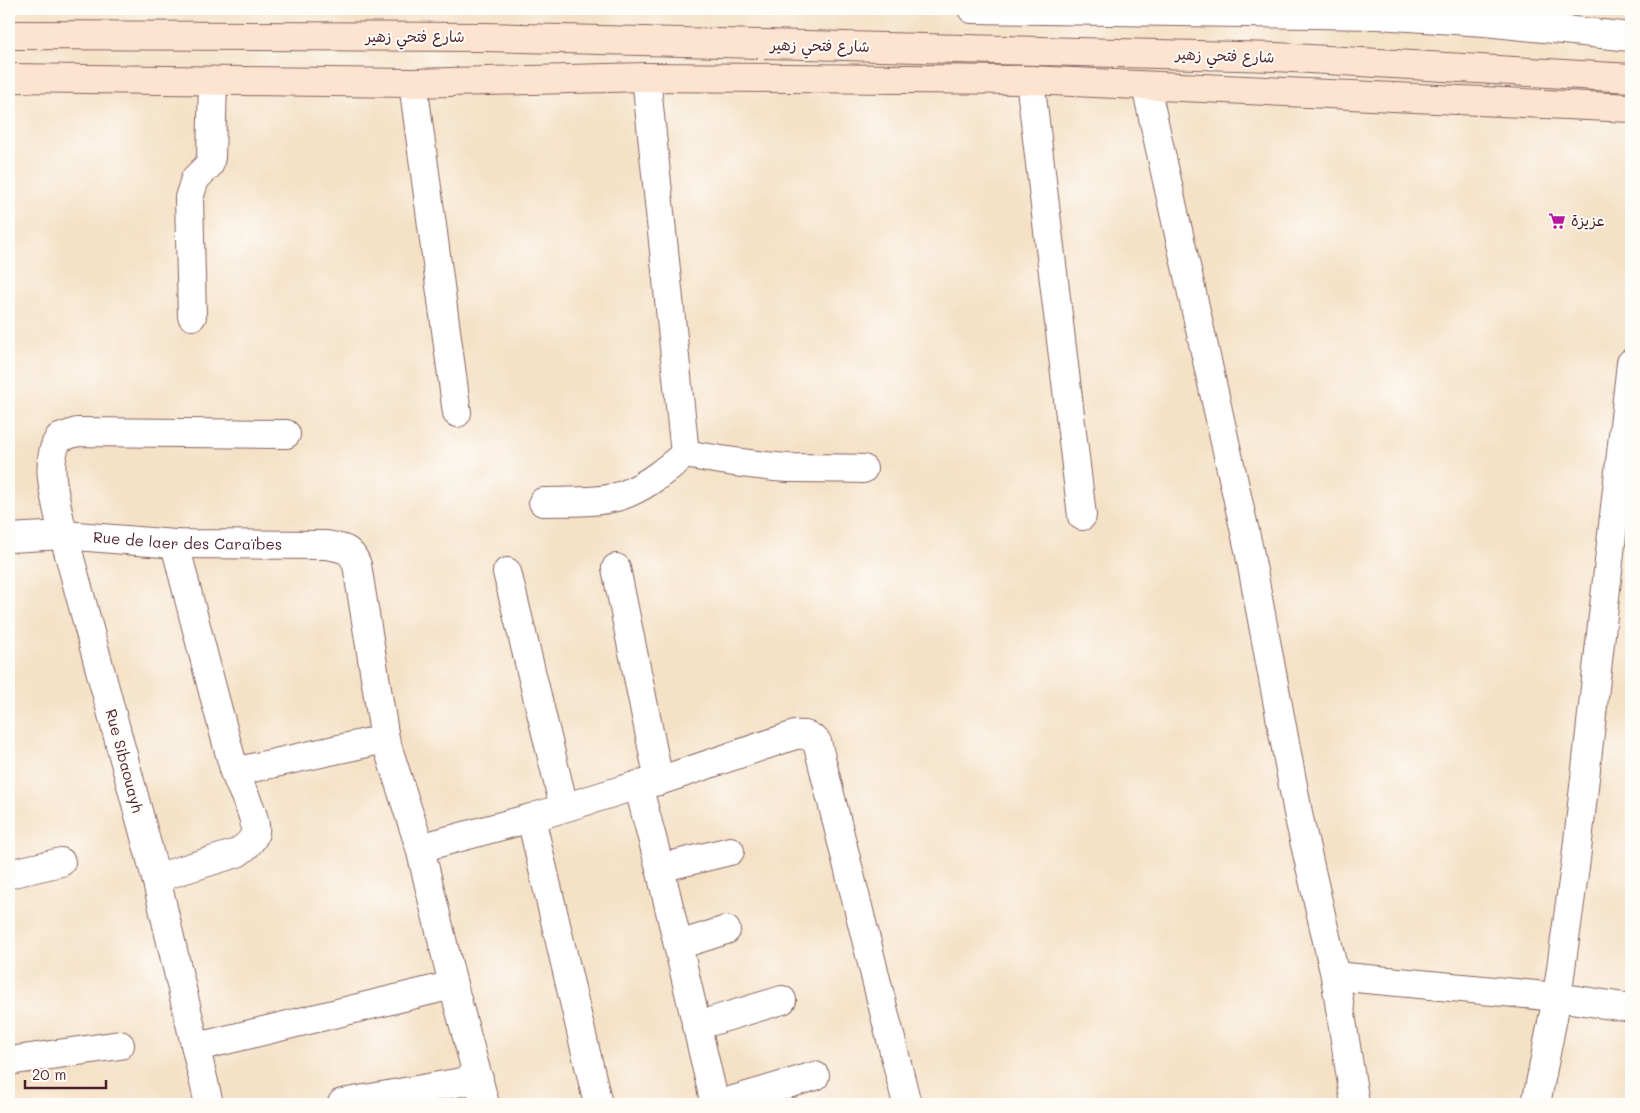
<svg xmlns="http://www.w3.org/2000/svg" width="1640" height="1113" font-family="Mali,'Playpen Sans Arabic',sans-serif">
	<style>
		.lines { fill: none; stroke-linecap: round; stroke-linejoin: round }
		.street-casing { stroke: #866361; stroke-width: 30 }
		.secondary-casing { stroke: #866361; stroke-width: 30 }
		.street { stroke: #fff; stroke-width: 28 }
		.secondary { stroke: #fde4d1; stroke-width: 28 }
		.labels { text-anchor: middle; stroke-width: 4; stroke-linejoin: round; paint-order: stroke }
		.street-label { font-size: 15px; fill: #4a1f2b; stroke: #fdfcf7 }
		.poi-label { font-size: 15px; fill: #4a1f2b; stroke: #fdfcf7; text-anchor: start }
	</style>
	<rect width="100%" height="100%" fill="#fdfcf7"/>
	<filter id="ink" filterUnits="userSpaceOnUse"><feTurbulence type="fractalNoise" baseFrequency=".02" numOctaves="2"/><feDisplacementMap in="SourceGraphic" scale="10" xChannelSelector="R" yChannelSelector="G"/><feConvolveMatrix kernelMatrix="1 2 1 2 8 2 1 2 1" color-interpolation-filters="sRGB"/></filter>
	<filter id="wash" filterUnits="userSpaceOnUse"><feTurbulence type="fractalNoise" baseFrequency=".0096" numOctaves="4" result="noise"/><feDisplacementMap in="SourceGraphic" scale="20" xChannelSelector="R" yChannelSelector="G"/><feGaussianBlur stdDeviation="1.12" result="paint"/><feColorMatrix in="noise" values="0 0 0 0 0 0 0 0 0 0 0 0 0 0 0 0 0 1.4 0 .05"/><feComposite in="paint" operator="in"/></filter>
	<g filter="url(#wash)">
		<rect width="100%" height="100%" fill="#f5e1c6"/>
	</g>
	<g filter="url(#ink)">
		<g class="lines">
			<g class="street-casing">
				<g id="street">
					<path d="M972,9l406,6 107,7 146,15"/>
					<path d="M646,77l39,377"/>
					<path d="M1030,80l52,436"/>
					<path d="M413,83l44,330"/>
					<path d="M1146,86l103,464 50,268 36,158 20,128"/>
					<path d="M192,316l-3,-118 6,-19 14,-14 2,-8 2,-76"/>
					<path d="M543,502c27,-1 60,2 85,-9 21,-9 39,-24 57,-39 35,6 69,12 104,14 25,0 49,0 74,1"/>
					<path id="s1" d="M9,538l55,-3 111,9 151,1c16,3 25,3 31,20l28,174 35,109 33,137 32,119"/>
					<path d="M616,568l43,213"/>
					<path d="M507,572l57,235"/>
					<path d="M234,772l151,-33"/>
					<path d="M638,785l22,83 55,236"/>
					<path d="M531,818l67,286"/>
					<path d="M420,848l111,-30 107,-33 21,-4 136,-46c10,-1 14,0 22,7l90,362"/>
					<path d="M660,868l70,-17"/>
					<path d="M9,874l52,-12"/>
					<path d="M156,878l81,-25c9,-6 20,-15 18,-27 -2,-19 -16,-38 -21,-57 -21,-75 -40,-150 -59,-225"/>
					<path d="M679,945l47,-15"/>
					<path d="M1335,976l222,21 74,11"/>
					<path d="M696,1026l86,-26"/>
					<path d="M197,1047l256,-62"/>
					<path d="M9,1061l111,-16"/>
					<path d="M342,1103l137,-24"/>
					<path d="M209,1104l-53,-226 -96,-357c-5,-25 -16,-60 -1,-83l18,-6 209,2"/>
					<path d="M720,1104l95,-28"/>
					<path d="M1536,1104l21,-107 19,-138 55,-496"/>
				</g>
			</g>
			<g class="secondary-casing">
				<g id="secondary">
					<path d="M9,35l476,2 791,20 355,21"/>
					<path d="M9,78l404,5 233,-6 384,3 601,28"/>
				</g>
			</g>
			<use href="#street" class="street"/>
			<use href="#secondary" class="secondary"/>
		</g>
	</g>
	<defs>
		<g id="supermarket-bare" transform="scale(1.35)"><path d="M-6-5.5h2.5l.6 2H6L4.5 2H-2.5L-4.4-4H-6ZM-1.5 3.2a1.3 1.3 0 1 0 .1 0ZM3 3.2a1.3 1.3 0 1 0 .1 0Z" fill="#b5179e" stroke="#fdfcf7" stroke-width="2.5" paint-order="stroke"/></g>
	</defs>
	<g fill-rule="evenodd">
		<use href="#supermarket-bare" x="1557" y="221"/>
	</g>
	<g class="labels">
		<g class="street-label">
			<text x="415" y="42">شارع فتحي زهير</text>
			<text transform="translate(820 46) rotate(1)" y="5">شارع فتحي زهير</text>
			<text transform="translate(1225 56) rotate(2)" y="5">شارع فتحي زهير</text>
			<text dy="5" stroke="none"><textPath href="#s1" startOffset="179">Rue de laer des Caraïbes</textPath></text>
			<text transform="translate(124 761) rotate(75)" y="5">Rue Sibaouayh</text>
		</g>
		<g class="poi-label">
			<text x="1571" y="226">عزيزة</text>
		</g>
	</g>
	<rect width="1640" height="1113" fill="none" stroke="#fdfcf7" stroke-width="30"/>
	<path d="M25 1080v8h81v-8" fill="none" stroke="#4a1f2b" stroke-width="2.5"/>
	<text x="32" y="1080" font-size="15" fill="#4a1f2b" stroke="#fdfcf7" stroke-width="4" paint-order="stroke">20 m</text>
</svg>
